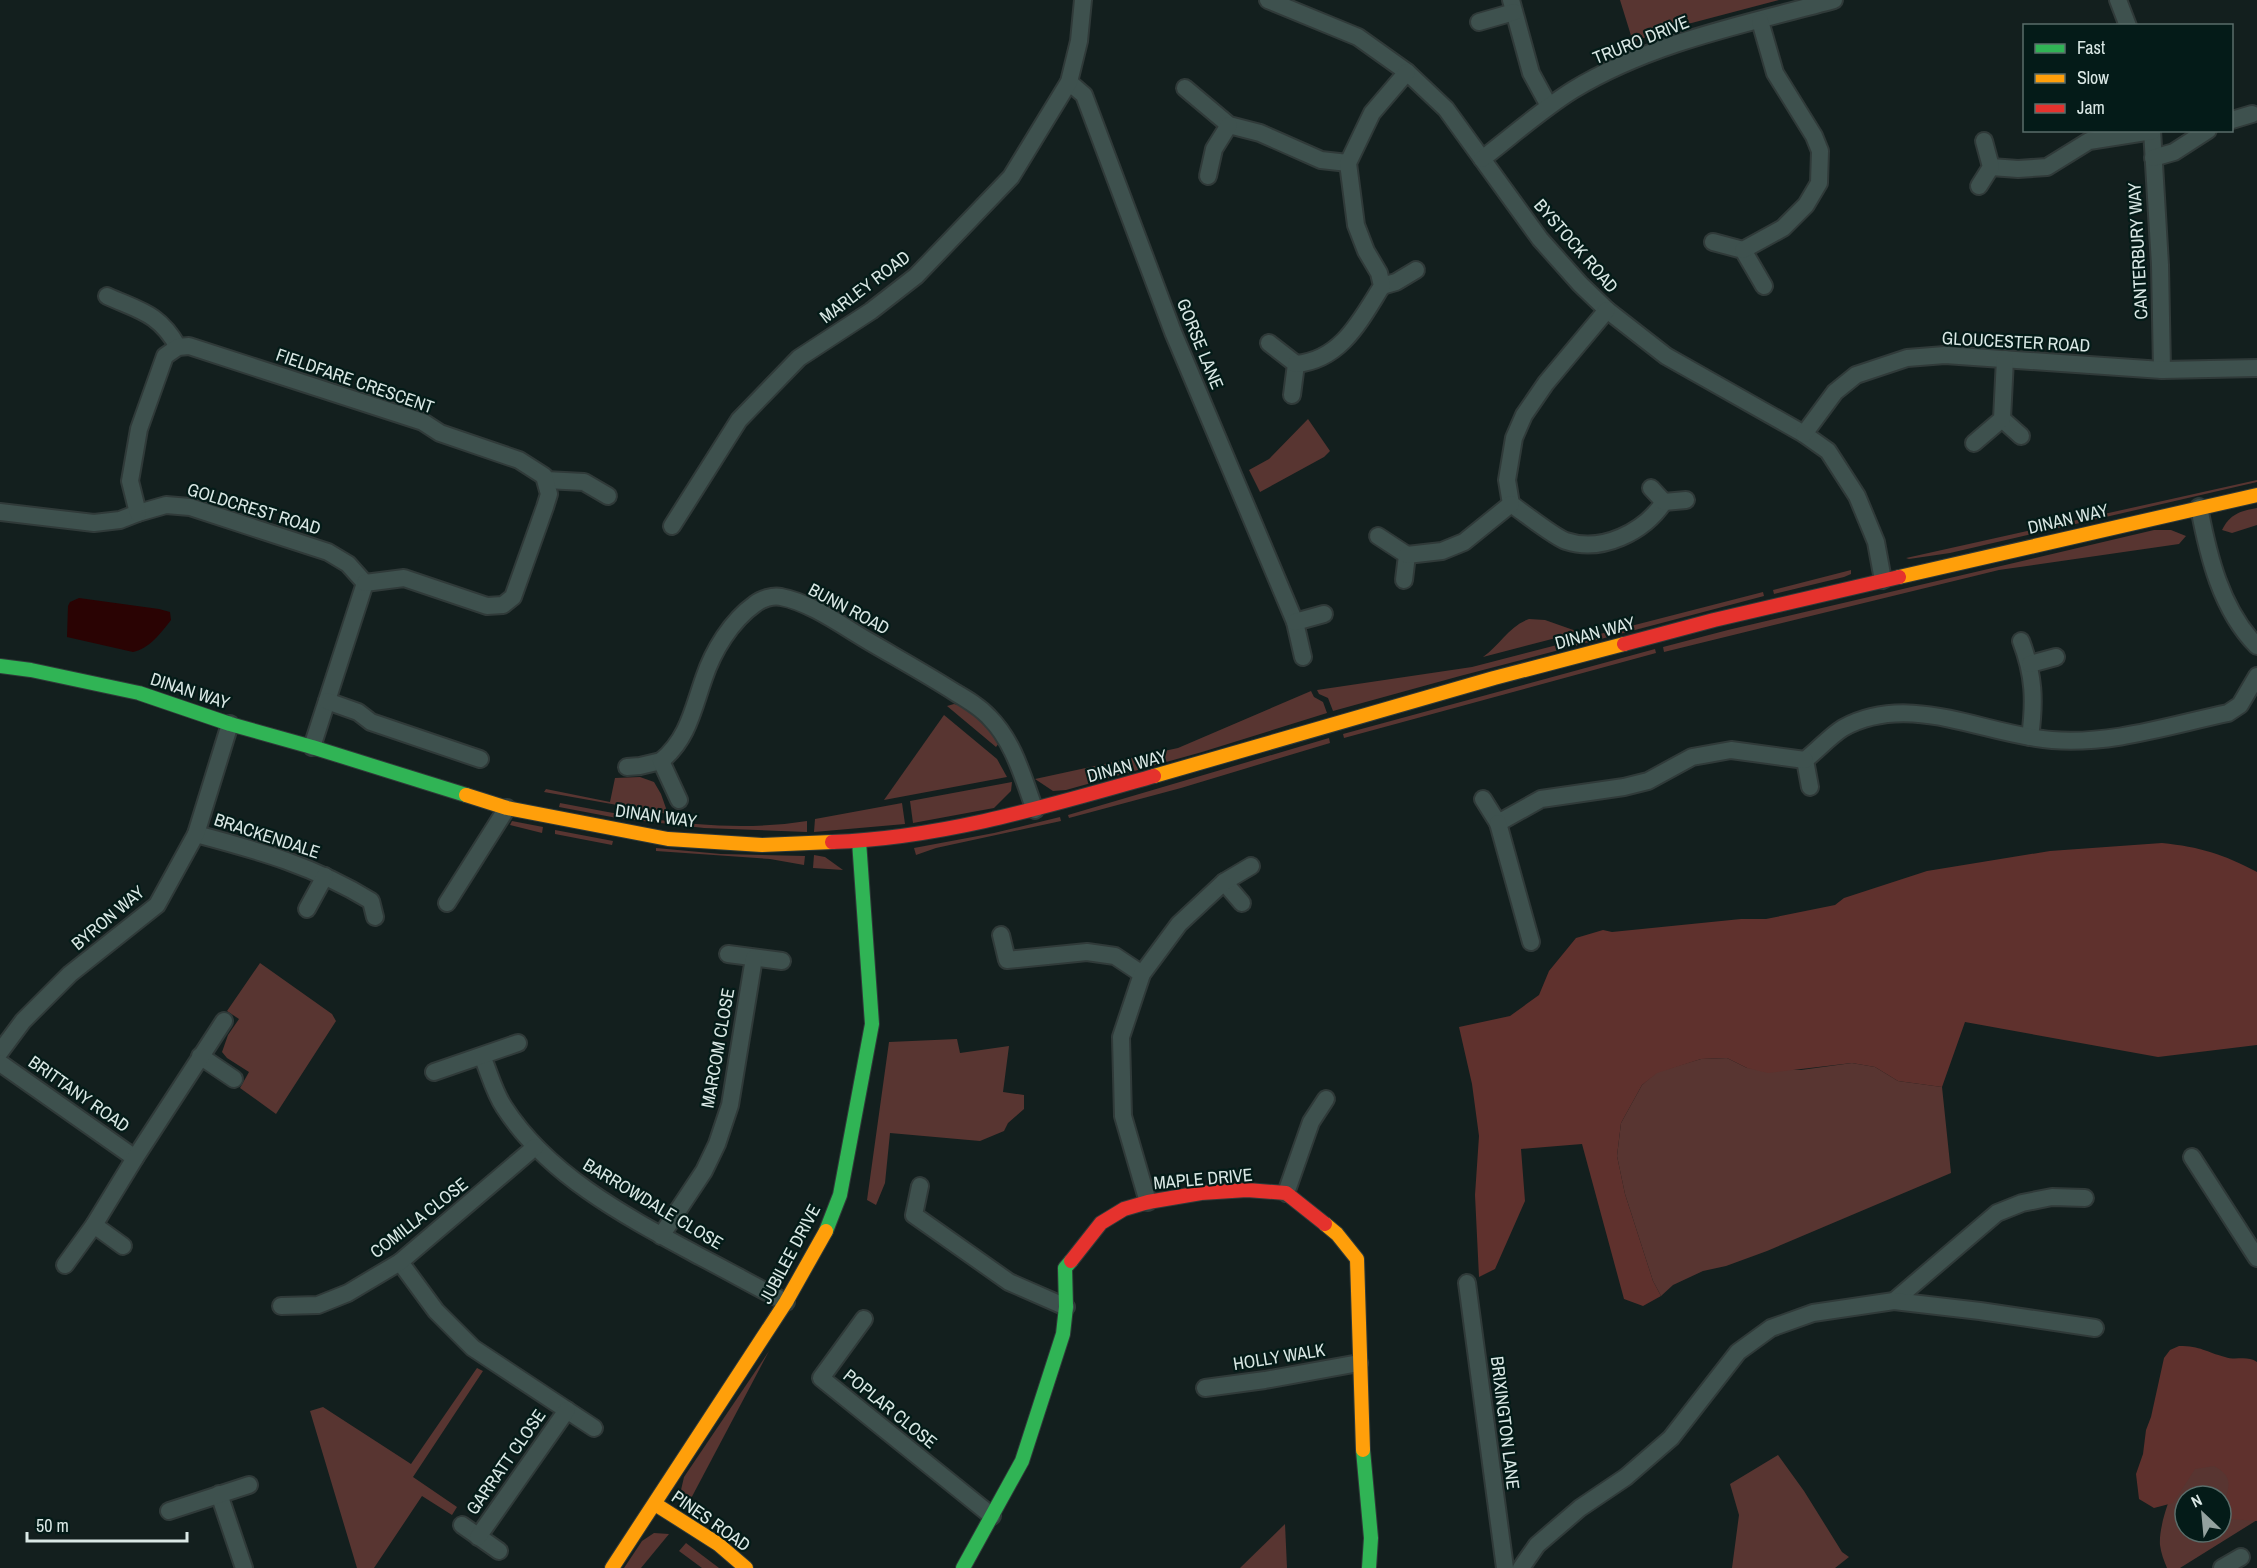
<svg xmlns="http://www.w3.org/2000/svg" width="2257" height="1568" font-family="'Archivo Narrow',sans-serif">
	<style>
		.green { fill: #583531; fill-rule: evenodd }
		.forest { fill: #5f312d }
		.water { fill: #2a0303 }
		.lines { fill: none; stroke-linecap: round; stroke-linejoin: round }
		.street-casing { stroke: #303a39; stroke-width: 20 }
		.fast-casing { stroke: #303a39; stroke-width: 16 }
		.slow-casing { stroke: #303a39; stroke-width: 16 }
		.jam-casing { stroke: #303a39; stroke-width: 16 }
		.street { stroke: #3e514e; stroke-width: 16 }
		.fast { stroke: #30b455; stroke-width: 14 }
		.slow { stroke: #ff9f0a; stroke-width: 14 }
		.jam { stroke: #e5322d; stroke-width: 14 }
		.labels { text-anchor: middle; stroke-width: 4.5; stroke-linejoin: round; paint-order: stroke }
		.street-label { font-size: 18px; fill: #dae8e5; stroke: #041b18 }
	</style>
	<rect width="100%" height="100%" fill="#131f1e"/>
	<g class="green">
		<path d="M1620,0h159l-114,30 -32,12z"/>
		<path d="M1308,419l22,32 -6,6 -64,35 -11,-22 20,-11z"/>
		<path d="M2257,480v2l-307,71 -41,6 -3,-1z"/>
		<path d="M2257,508v17l-25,8 -10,-3c8,-16 18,-19 35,-22z"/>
		<path d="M2154,530h17l15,6 -7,8 -180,26 -335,82 -1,-5 65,-17z"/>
		<path d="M1851,570v4l-7,3 -70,17 -1,-4z"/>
		<path d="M1763,592l1,4 -304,80 -127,35 -5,-13 -9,-4 -2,-4 155,-23z"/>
		<path d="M1529,619l16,1 34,12 -96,25c17,-12 26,-31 46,-38z"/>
		<path d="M1655,649l1,4 -312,85 -1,-4z"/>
		<path d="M1311,691l3,6 9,5 4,11 -125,39 -136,38 -13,1 -18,-12 143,-31z"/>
		<path d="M954,704c18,3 35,25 45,39l-3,4 -49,-41z"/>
		<path d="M944,715l53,44 10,18 -123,23z"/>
		<path d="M1329,738l1,5 -149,45 -112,30 -1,-3z"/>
		<path d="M640,777l14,5 7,12 7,20 -124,-22 2,-3 64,13 5,-24z"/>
		<path d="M1012,782l-1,9 -17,17 -81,15 -3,-22z"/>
		<path d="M560,803c81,16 166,31 247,18v11l-103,-4 -87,-10 -58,-11z"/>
		<path d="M902,803l3,21 -91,8 1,-13z"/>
		<path d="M1060,817l1,4 -125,27 -20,7 -2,-7 80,-15z"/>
		<path d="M512,821l31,6 -1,6 -32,-8z"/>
		<path d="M555,830l58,11 -1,4 -57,-11z"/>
		<path d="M656,848l65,6 84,2 -1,9 -34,-6 -114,-8z"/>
		<path d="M814,855l11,2 18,13 -30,-2z"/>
		<path d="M260,963l72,51 4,7 -60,93 -36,-26 9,-16 -22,-14 -5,-6 6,-17 11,-16 -12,-8z"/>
		<path d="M957,1039l3,14 49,-7 -6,46 21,3v14l-16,14 -4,8 -24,10 -90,-8 -5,50 -9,22 -9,-5 22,-158z"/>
		<path d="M1727,1058l20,10 54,2 51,-7 23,4 23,14 44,6 9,86 -184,78 -41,15 -23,5 -30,14 -12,11 -8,-15 -28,-87 -8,-38 4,-33 21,-38 15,-13 44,-13z"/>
		<path d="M769,1351l-82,155 -6,-16 3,-13z"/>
		<path d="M477,1368l6,3 -70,106 44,30 -5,8 -30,-19 -48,72h-17l-47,-157 13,-4 88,57z"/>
		<path d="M2193,1443l38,17 26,60 -77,48h-13c-3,-7 -6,-15 -7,-23 -2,-27 22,-76 33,-102zM2185,1496h36v36h-36z"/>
		<path d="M1778,1455l26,36 38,61 7,5 -14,11h-103l7,-53 -9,-31z"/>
		<path d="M1285,1524l2,44h-47z"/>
		<path d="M654,1533l15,1 -28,34h-17l18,-27z"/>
		<path d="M686,1543l33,25h-17l-23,-17z"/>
	</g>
	<g class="forest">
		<path d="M2162,843c38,4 61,11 95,29v173l-99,12 -193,-35 -23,65 -44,-6 -23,-14 -23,-4 -84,10 -21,-5 -20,-10 -26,1 -44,14 -15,12 -21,38 -4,33 8,38 28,87 8,15 -18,10 -19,-7 -42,-155 -61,5 4,52 -30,68 -16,8 -4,-82 4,-59 -7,-52 -13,-57 51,-11 29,-21 10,-24 27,-33 27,-8 9,2 129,-13h25l69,-14 9,-7 83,-27 123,-20z"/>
		<path d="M2179,1346c22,0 27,6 46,11 10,4 22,-2 32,5v159l-27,-2 -7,-11c4,-18 14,-30 -9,-42l-19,3 -22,34 -19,5 -15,-9 -3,-25 7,-20 3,-24 5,-13 13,-59 6,-8z"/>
	</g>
	<path class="water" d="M79,598l80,11 11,3 1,8c-10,13 -22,29 -38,32l-66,-15 1,-31 2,-4z"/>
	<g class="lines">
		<g class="street-casing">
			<g id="street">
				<path d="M1268,0l90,37 49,35 39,37 94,130 40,45 27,26 59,46 138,78 24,17 29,45 19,46 7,38"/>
				<path d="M1511,0l20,73 18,33"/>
				<path d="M2118,0l10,26"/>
				<path d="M1479,22l35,-10"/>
				<path d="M1069,82l15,13 89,237 122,290 8,35"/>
				<path d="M1185,88l44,37 31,8 61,27 27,3"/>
				<path d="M2232,120l20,-6"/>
				<path d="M2152,130l8,135 2,105"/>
				<path d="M2153,158l21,-6 34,-22"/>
				<path d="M1482,159c30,-23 59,-49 91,-69 79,-48 173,-66 261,-90"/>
				<path d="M1991,167l27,2 29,-2 42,-26 63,-10"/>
				<path d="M1208,176l6,-27 15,-24"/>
				<path d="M1979,186l12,-19 -7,-26"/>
				<path d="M1713,242l30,8 21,36"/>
				<path d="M1743,250l40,-22 23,-23 13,-22 1,-32 -6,-15 -39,-63 -15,-52"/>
				<path d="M1382,286l14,-4 20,-12"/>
				<path d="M107,296c33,15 52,17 71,51"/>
				<path d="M1607,310l-61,73 -22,32 -10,23 -7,42 4,24c12,8 43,33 55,37 36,12 78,-9 98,-39"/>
				<path d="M1269,343l27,21 -4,31"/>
				<path d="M1296,364c45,-4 64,-43 86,-78l-3,-13 -13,-22 -10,-26 -8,-62 24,-50 35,-41"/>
				<path d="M2002,419l19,17"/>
				<path d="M1804,434l31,-42 21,-17 51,-17 38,-3 217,15 95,-2"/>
				<path d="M1974,443l28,-24 3,-60"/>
				<path d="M546,480l38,2 24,14"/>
				<path d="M1651,488l13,14 22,-2"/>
				<path d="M2199,507c9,48 22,103 58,139"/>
				<path d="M0,512l94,11 26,-3 18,-7 28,-8 24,2 138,45 20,12 17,19 -53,164"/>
				<path d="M138,513l-8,-32 9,-52 26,-73 13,-9 11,-1 234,76 17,11 79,27 25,16 5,18 -4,13 -32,90 -10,8 -16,1 -83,-28 -39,5"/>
				<path d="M672,526l67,-106 60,-62 72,-47 45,-35 95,-99 58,-95 10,-41 4,-41"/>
				<path d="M1378,536l29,19 -3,25"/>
				<path d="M1407,555l35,-4 22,-9 47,-38"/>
				<path d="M1295,622l29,-8"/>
				<path d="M2021,641c13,34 14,60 9,96"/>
				<path d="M2030,664l26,-7"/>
				<path d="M327,701l31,11 13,10 109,37"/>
				<path d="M627,767l13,-1 21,-5"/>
				<path d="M1810,787l-5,-27c13,-10 25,-24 38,-32 67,-37 141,7 209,12 59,5 119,-15 176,-27l12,-8 17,-29"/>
				<path d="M1483,799l15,24 43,-24 83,-12 24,-6 44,-24 39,-7 74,10"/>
				<path d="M679,800l-18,-39c27,-22 32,-52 43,-83 9,-27 27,-57 51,-74 6,-5 18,-9 26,-7 29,5 63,30 89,45 29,17 58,33 86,51 12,7 24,14 33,24 25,25 34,61 46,93"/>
				<path d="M1498,823l33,119"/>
				<path d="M196,834c64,17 118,32 175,67l4,16"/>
				<path d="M1224,882l18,21"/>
				<path d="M447,903l60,-95"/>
				<path d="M307,909l18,-33"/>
				<path d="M1001,935l6,25 80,-8 28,4 27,18"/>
				<path d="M728,954l54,7"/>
				<path d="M0,1052l23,-31 47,-47 87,-69 39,-71 34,-110"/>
				<path d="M200,1056l34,23"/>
				<path d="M482,1056c7,16 12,36 22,51 45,70 125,111 197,150 29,15 57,31 85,45"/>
				<path d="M0,1063l135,95"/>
				<path d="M434,1072l84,-29"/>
				<path d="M2192,1157l65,101"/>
				<path d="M920,1186l-6,29 95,67 57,25"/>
				<path d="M1286,1193l25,-71 15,-23"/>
				<path d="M1148,1202l-25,-86 -2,-79 21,-63 37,-50 45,-42 27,-16"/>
				<path d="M94,1225l29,21"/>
				<path d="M661,1236l43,-65 13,-27 13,-39 24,-147"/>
				<path d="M400,1262l36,49 37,37 121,80"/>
				<path d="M65,1265l29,-40 41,-67 89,-137"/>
				<path d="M1467,1283l38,285"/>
				<path d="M1894,1301l103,-88 25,-10 30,-6 33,1"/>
				<path d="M281,1306l37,-1 30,-12 52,-31 135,-115"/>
				<path d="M864,1319l-43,59 171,138"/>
				<path d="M1205,1388l60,-8 94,-17"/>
				<path d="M219,1494l25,74"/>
				<path d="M169,1511l80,-26"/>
				<path d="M462,1525l37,26"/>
				<path d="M478,1537l89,-127"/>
				<path d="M1521,1568l16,-23 43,-37 46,-31 45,-39 67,-86 33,-24 42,-15 81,-12 86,10 115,17"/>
				<path d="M2222,1568l19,-11"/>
			</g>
		</g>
		<g class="fast-casing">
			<g id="fast">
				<path d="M0,666l31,4 108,23 91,31 82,23 154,48"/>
				<path d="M826,1231l14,-36 32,-171 -13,-183"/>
				<path d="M1363,1450l8,88 -2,30"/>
				<path d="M963,1568l59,-107 41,-127 3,-27 -1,-39 6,-7"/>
			</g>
		</g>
		<g class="slow-casing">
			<g id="slow">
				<path d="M1899,577l358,-82"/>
				<path d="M1154,776l340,-98 130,-34"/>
				<path d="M466,795l41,13 161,31 94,6 70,-3"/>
				<path d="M1325,1224l12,10 20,25 6,191"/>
				<path d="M655,1504l63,40 28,24"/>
				<path d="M612,1568l174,-266 40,-71"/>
			</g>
		</g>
		<g class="jam-casing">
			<g id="jam">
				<path d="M1624,644l90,-24 185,-43"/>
				<path d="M832,842c110,-4 216,-36 322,-66"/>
				<path d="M1071,1261l30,-38 23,-14 24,-7 53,-9 46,-3 39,3 39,31"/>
			</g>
		</g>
		<use href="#street" class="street"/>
		<use href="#fast" class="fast"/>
		<use href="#slow" class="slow"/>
		<use href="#jam" class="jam"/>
	</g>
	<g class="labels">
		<g class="street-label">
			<text transform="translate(1641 40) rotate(-22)" y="6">TRURO DRIVE</text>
			<text transform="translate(1576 246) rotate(49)" y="6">BYSTOCK ROAD</text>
			<text transform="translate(2138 251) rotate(-93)" y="6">CANTERBURY WAY</text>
			<text transform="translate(865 287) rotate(-37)" y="6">MARLEY ROAD</text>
			<text transform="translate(2016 342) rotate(3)" y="6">GLOUCESTER ROAD</text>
			<text transform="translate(1200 344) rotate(68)" y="6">GORSE LANE</text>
			<text transform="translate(355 381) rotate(19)" y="6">FIELDFARE CRESCENT</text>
			<text transform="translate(254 509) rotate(17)" y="6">GOLDCREST ROAD</text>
			<text transform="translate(2068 519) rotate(-13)" y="6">DINAN WAY</text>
			<text transform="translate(849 609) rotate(28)" y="6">BUNN ROAD</text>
			<text transform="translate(1595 633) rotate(-15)" y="6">DINAN WAY</text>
			<text transform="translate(190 691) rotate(18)" y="6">DINAN WAY</text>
			<text transform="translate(1127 766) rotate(-15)" y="6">DINAN WAY</text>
			<text transform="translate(656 816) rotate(8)" y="6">DINAN WAY</text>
			<text transform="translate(267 836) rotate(18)" y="6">BRACKENDALE</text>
			<text transform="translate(108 918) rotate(-40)" y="6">BYRON WAY</text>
			<text transform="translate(718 1048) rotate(-80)" y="6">MARCOM CLOSE</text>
			<text transform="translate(79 1094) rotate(35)" y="6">BRITTANY ROAD</text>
			<text transform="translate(1203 1179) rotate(-5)" y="6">MAPLE DRIVE</text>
			<text transform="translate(653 1204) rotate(31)" y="6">BARROWDALE CLOSE</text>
			<text transform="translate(419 1218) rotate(-38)" y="6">COMILLA CLOSE</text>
			<text transform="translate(790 1254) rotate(-62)" y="6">JUBILEE DRIVE</text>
			<text transform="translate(1279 1357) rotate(-9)" y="6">HOLLY WALK</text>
			<text transform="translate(890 1409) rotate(39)" y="6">POPLAR CLOSE</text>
			<text transform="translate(1505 1423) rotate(83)" y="6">BRIXINGTON LANE</text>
			<text transform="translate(506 1462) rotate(-55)" y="6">GARRATT CLOSE</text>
			<text transform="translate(711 1521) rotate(35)" y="6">PINES ROAD</text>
		</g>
	</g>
	<rect x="2023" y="24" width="210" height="108" fill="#041b18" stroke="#5a6d6a" stroke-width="1.5"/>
	<rect x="2035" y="44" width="30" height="9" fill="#30b455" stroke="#5a6d6a" stroke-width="1.5"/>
	<text x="2077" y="54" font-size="18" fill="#dae8e5">Fast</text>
	<rect x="2035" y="74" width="30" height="9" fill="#ff9f0a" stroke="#5a6d6a" stroke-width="1.5"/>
	<text x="2077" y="84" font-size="18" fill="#dae8e5">Slow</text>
	<rect x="2035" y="104" width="30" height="9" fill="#e5322d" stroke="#5a6d6a" stroke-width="1.5"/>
	<text x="2077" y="114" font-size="18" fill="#dae8e5">Jam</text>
	<g transform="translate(2203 1514) rotate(334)"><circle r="28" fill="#041b18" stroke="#5a6d6a" stroke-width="1.5"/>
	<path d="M0-4.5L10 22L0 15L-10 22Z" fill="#94a29f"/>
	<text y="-9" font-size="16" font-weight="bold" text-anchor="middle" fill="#dae8e5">N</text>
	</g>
	<path d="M27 1532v9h160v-9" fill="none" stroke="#dae8e5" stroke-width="3"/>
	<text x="36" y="1532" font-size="18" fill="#dae8e5" stroke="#041b18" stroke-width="4.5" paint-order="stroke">50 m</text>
</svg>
